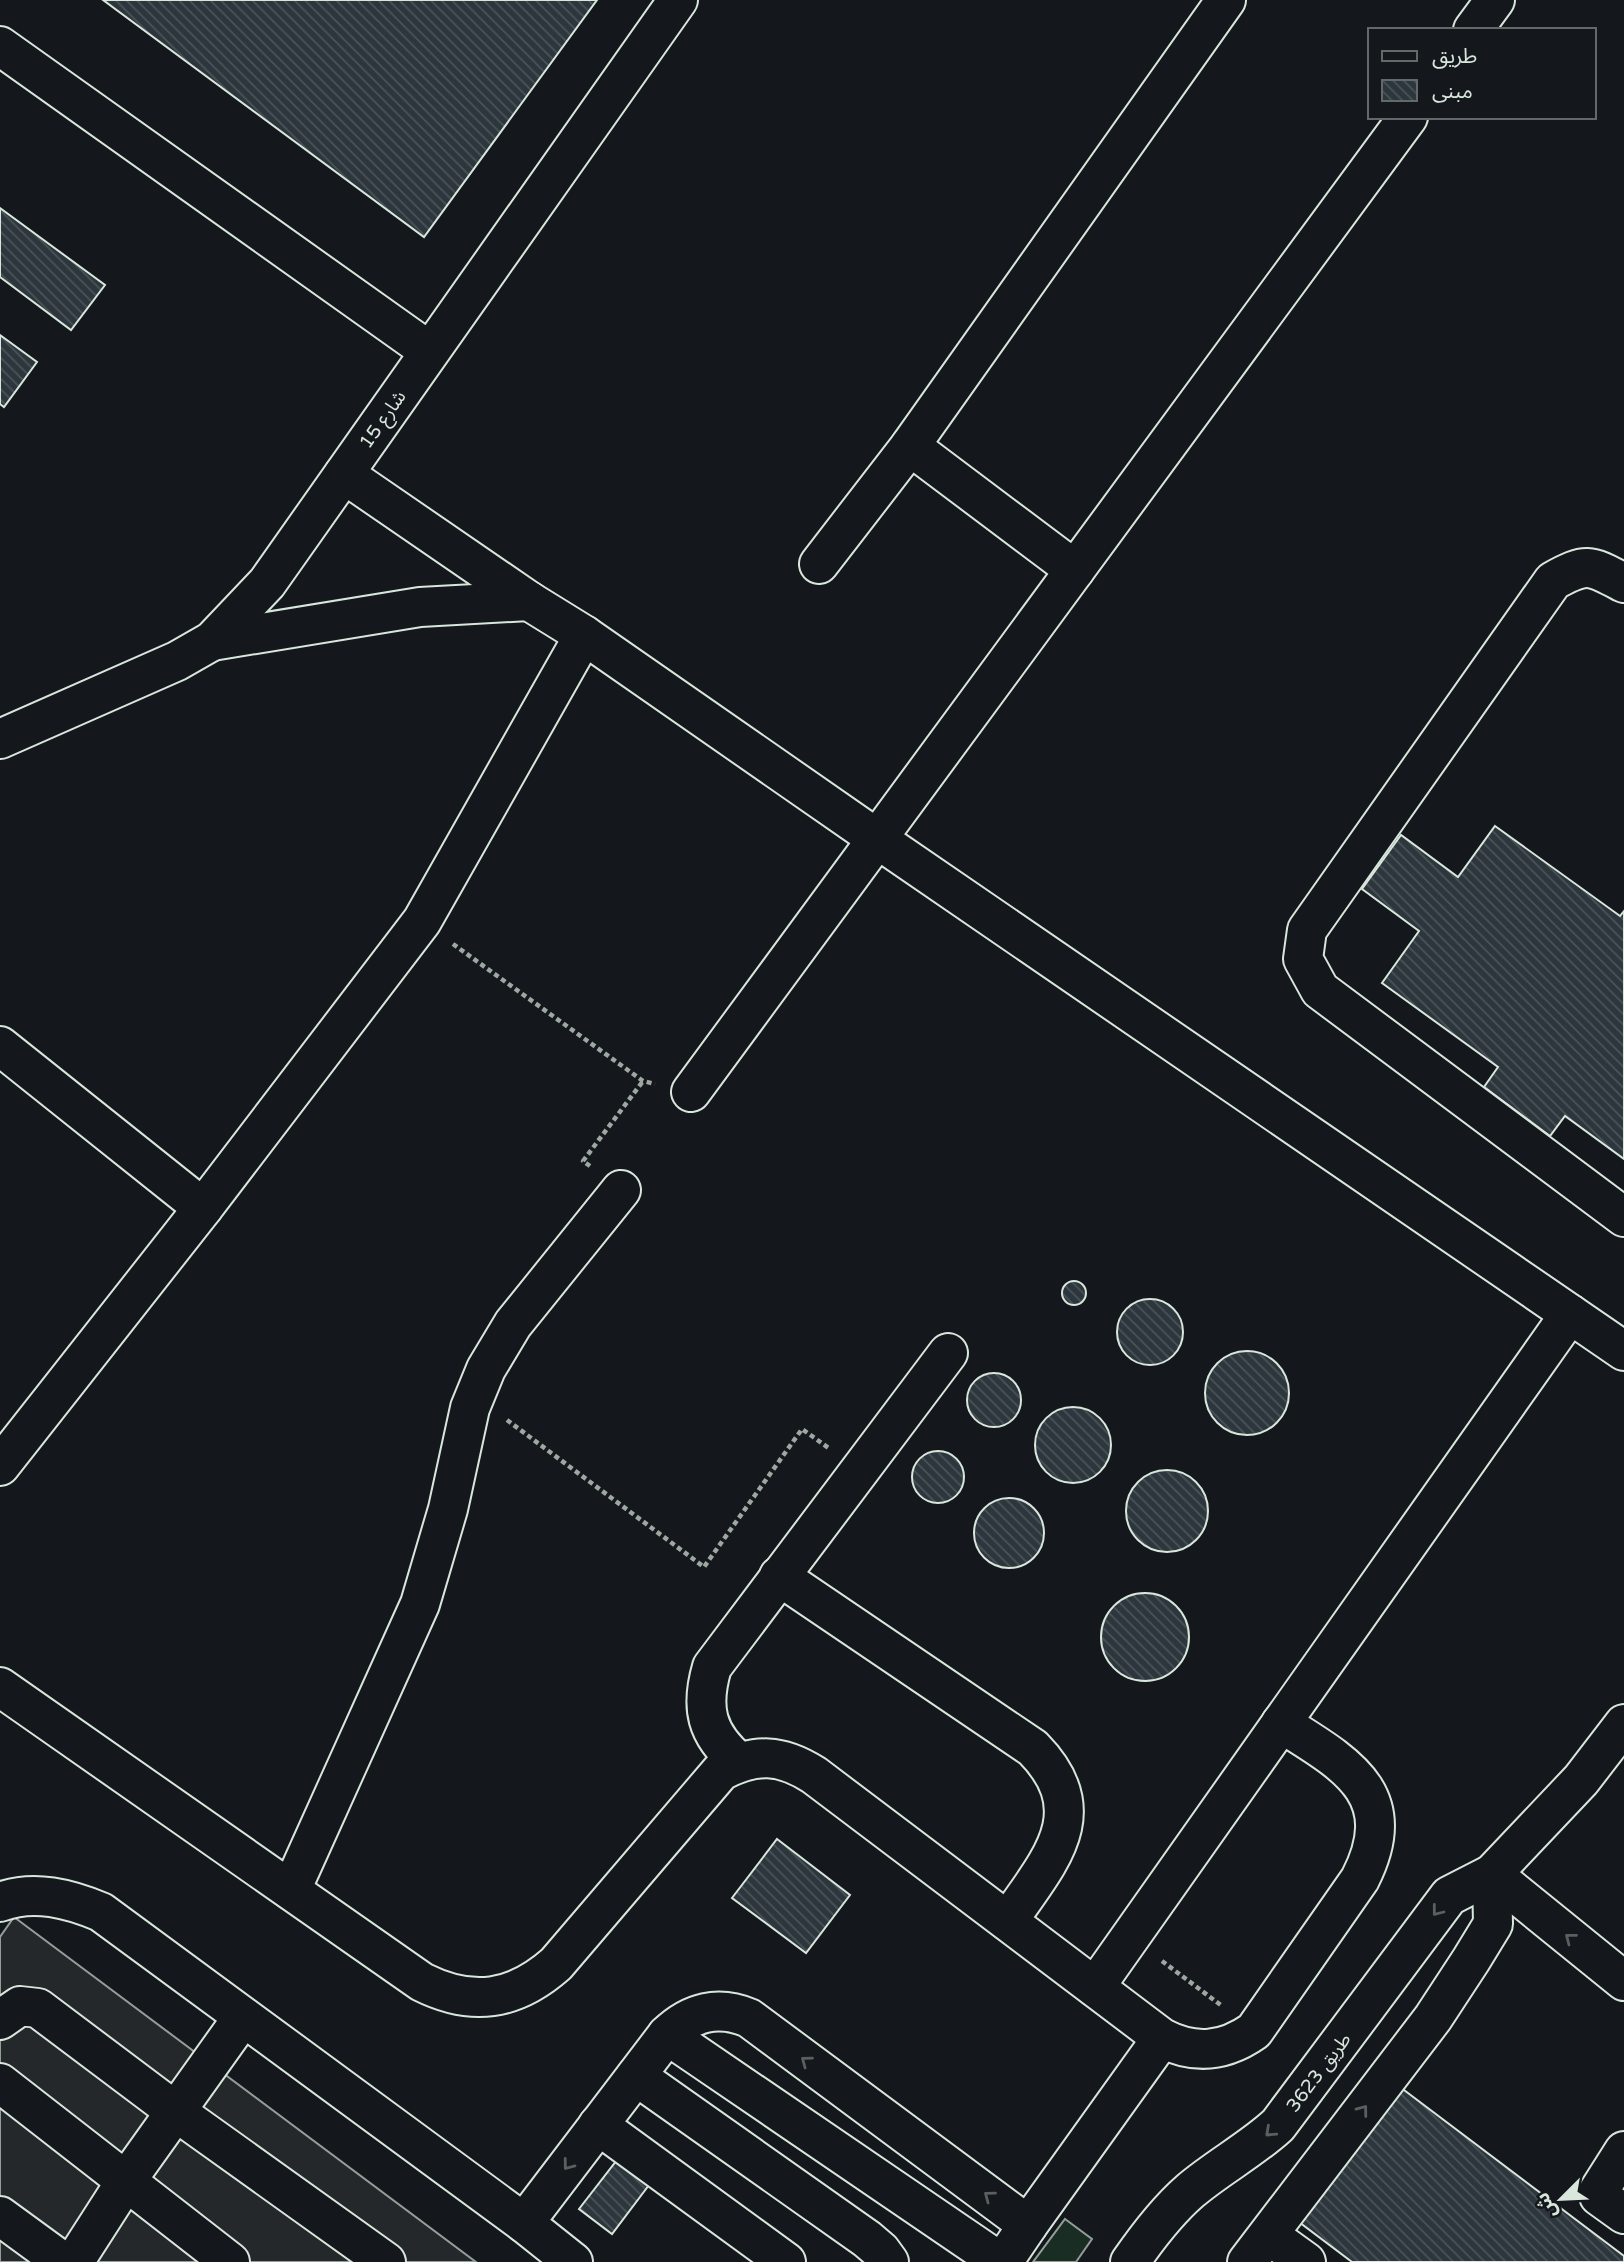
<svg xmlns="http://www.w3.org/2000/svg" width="1624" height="2262" font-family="'Varela Round','Noto Sans Arabic',sans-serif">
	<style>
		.grass { fill: #1a2d24; stroke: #939e99; stroke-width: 2 }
		.parking { fill: #24282b; stroke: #939e99; stroke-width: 2 }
		.building { fill: url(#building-back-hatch); stroke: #d8e6dc; stroke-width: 2 }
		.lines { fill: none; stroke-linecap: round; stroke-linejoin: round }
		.minor-casing { stroke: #d8e6dc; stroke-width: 42 }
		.path { stroke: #9da8a2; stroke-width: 4.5; stroke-dasharray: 5 3.5; stroke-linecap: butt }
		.minor { stroke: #14181c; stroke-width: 38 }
		.oneway { stroke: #59605f }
		.labels { text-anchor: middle; stroke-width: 5; stroke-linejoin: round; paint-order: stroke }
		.street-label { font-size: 19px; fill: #d8e6dc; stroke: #14181c }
	</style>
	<defs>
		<pattern id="building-back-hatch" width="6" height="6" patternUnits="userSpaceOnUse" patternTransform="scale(1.75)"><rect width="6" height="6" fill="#2c363c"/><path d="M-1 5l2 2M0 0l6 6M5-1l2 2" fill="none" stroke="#4a5358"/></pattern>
	</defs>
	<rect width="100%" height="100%" fill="#14181c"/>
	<path class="grass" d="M1065,2219l27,20 -16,23h-43z"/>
	<path class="parking" d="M14,1917l462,345h-476v-325z"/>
	<g class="building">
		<path d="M103,0h494l-173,237z"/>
		<path d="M0,208l105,77 -34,45 -71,-53z"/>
		<path d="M0,335l37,27 -33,45 -4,-3z"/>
		<path d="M1495,826l125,90 4,-5v248l-59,-43 -15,20 -66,-49 14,-20 -116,-84 37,-52 -57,-42 39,-54 57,42z"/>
		<circle cx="1074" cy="1293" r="12"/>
		<circle cx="1150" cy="1332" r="33"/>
		<circle cx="1247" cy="1393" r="42"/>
		<circle cx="994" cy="1400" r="27"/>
		<circle cx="1073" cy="1445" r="38"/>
		<circle cx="938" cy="1477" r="26"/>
		<circle cx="1167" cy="1511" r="41"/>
		<circle cx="1009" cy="1533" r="35"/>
		<circle cx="1145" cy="1637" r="44"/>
		<path d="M777,1839l73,56 -44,58 -74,-55z"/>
		<path d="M1400,2087l224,169v6h-272l-53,-40z"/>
		<path d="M617,2160l32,25 -37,49 -33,-25z"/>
	</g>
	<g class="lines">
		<g class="minor-casing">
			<g id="minor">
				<path d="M1473,30l22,-30"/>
				<path d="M0,46l429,305"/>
				<path d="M910,446l165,124"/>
				<path d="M344,474l185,127 55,34 292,203 748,513"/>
				<path d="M819,564l91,-118 316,-446"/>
				<path d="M1624,583c-34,-18 -37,-21 -71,-2l-246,349 -4,29 17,31 304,227"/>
				<path d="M212,641l208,-34 109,-6"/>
				<path d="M0,739l177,-78 35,-20 55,-58 411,-583"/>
				<path d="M0,1046l203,162"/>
				<path d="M691,1092l717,-975"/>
				<path d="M0,1466l203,-258 219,-287 162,-286"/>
				<path d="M779,1576l254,172c64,65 15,114 -25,173"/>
				<path d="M0,1687l422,295c50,25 92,19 134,-18l165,-193c35,-18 60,-17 93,4l348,263c33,17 62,14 92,-7l106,-152c44,-86 -16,-116 -79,-156"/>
				<path d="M739,1762c-33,-28 -39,-54 -27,-95l236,-314"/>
				<path d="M1492,1874l132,107"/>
				<path d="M291,1890l129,-286 28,-95 22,-101 16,-39 27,-45 108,-134"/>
				<path d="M0,1902c34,-13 70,-3 101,10l423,311"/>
				<path d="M1095,1987l475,-673"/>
				<path d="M0,2020l20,-14 18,2 137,103 211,151"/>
				<path d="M667,2035l333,227"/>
				<path d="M636,2076l231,163 14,12 8,11"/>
				<path d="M0,2083l230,179"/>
				<path d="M598,2125l188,137"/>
				<path d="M1624,2151l-26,41 1,4 25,18"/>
				<path d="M0,2216l63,46"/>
				<path d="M1028,2225l134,-187"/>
				<path d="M1270,2236l36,26"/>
				<path d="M74,2262l52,-81 117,-164"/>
				<path d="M573,2262l-49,-39 143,-188c24,-23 51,-30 82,-17l279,207 -25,37"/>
				<path d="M1130,2262c18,-26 37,-51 60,-71 28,-24 61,-41 88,-66l171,-229 43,-22 89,-94 43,-56"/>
				<path d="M1247,2262l186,-244 38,-58 22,-36 -1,-50"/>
			</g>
		</g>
		<g class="path">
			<path d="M453,944l190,137 12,3"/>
			<path d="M590,1166l-7,-5 60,-80"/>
			<path d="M507,1420l197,147 98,-138 28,20"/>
			<path d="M1162,1961l60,45"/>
		</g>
		<use href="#minor" class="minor"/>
	</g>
	<defs><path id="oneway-chevron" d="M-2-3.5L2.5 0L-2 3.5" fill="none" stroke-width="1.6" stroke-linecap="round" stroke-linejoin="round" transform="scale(1.75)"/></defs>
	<g class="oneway">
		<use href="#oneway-chevron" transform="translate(1437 1911) rotate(128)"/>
		<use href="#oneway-chevron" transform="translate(1570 1938) rotate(-142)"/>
		<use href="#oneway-chevron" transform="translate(806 2061) rotate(-143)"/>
		<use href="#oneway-chevron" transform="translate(1363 2110) rotate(-53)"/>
		<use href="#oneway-chevron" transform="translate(1270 2132) rotate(137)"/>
		<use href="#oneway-chevron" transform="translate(568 2165) rotate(127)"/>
		<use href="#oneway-chevron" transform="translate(989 2196) rotate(-143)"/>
	</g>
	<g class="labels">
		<g class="street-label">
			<text transform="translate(382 419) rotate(-55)" y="7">شارع 15</text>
			<text transform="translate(1318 2072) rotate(-53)" y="7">طريق 3623</text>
		</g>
	</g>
	<rect x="1368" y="28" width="228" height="91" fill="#14181c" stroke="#626a69" stroke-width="2"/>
	<rect x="1382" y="51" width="35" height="10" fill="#14181c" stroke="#626a69" stroke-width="2"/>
	<text x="1432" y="63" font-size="21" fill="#d8e6dc">طريق</text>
	<rect x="1382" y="80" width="35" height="21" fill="url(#building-back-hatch)" stroke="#626a69" stroke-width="2"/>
	<text x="1432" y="98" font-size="21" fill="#d8e6dc">مبنى</text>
	<g transform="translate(1561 2199) rotate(246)" stroke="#14181c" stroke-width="5" paint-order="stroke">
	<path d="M0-5L12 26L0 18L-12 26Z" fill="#d8e6dc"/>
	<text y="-10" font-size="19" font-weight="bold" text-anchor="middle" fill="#d8e6dc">ش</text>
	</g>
</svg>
